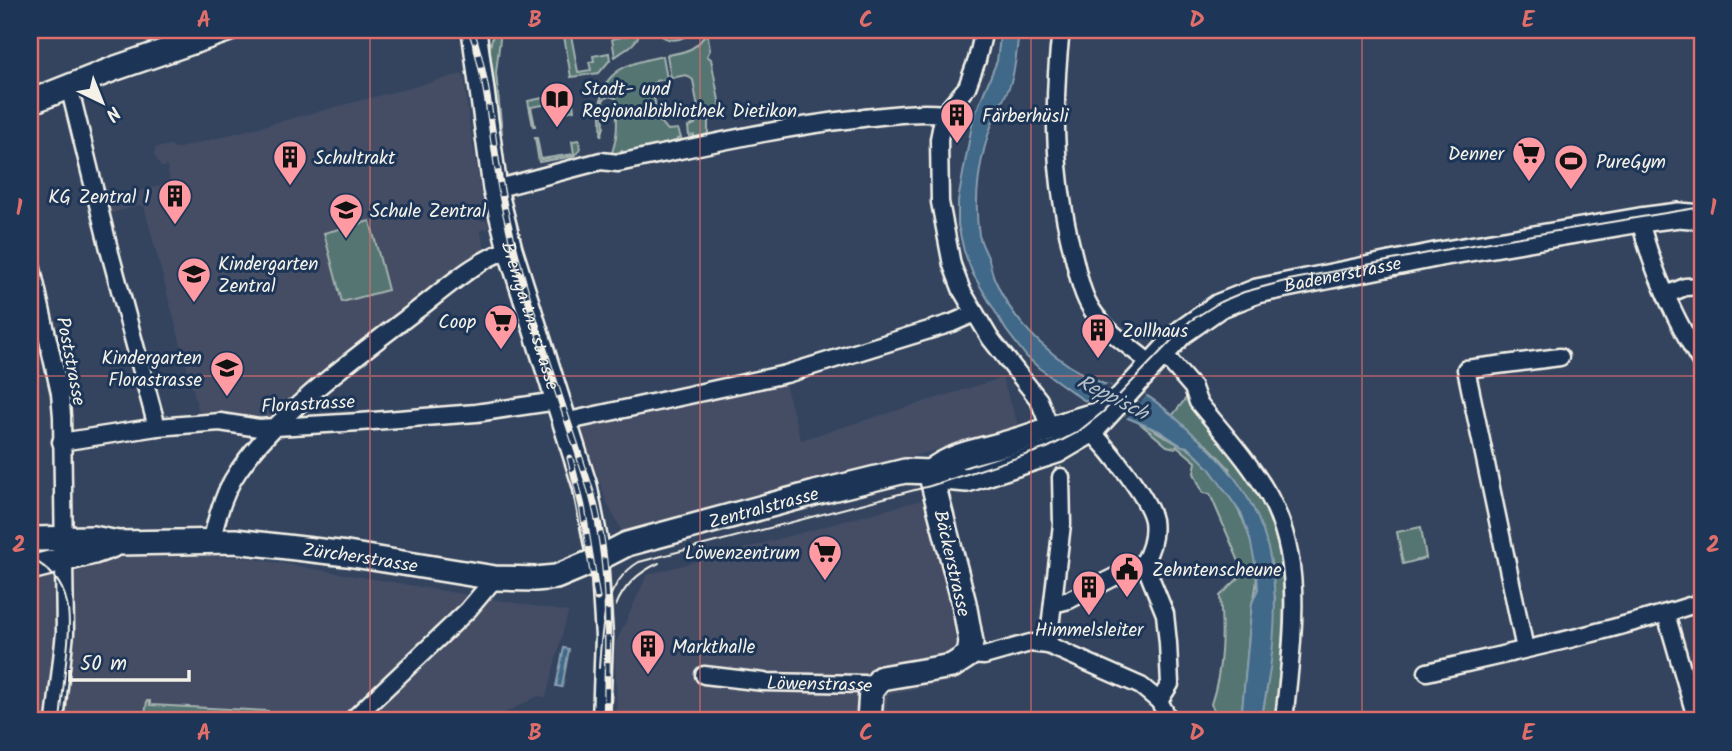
<svg xmlns="http://www.w3.org/2000/svg" width="1732" height="751" font-family="Kalam,sans-serif">
	<style>
		.built { fill: #444e65 }
		.green { fill: #547473; stroke: #a4b2ae; stroke-width: 2 }
		.water { fill: #406788; stroke: #889eae; stroke-width: 2 }
		.pier { fill: #34445f }
		.lines { fill: none; stroke-linecap: round; stroke-linejoin: round }
		.street-casing { stroke: #f4f1e8; stroke-width: 21 }
		.secondary-casing { stroke: #f4f1e8; stroke-width: 28 }
		.street { stroke: #1d3557; stroke-width: 16 }
		.secondary { stroke: #1d3557; stroke-width: 23 }
		.tram { stroke: #f4f1e8; stroke-width: 2 }
		.rail-casing { stroke: #f4f1e8; stroke-width: 7 }
		.rail { stroke: #1d3557; stroke-width: 4.5; stroke-dasharray: 13; stroke-linecap: butt }
		.grid { fill: none; stroke: #e06e6b; stroke-width: 2; stroke-opacity: 0.55 }
		.labels { text-anchor: middle; stroke-width: 6; stroke-linejoin: round; paint-order: stroke }
		.poi-label { font-size: 19px; fill: #f4f1e8; stroke: #1d3557; text-anchor: start }
		.street-label { font-size: 19px; fill: #f4f1e8; stroke: #1d3557 }
		.water-label { font-size: 21px; font-style: italic; fill: #b5c1c6; stroke: #1d3557 }
		.neatline { fill: none; stroke: #e06e6b; stroke-width: 2.5 }
		.grid-label { font-size: 23px; text-anchor: middle; font-weight: bold; fill: #e06e6b }
	</style>
	<rect width="100%" height="100%" fill="#34445f"/>
	<filter id="ink" filterUnits="userSpaceOnUse"><feTurbulence type="fractalNoise" baseFrequency=".0143" numOctaves="2"/><feDisplacementMap in="SourceGraphic" scale="14" xChannelSelector="R" yChannelSelector="G"/><feConvolveMatrix kernelMatrix="1 2 1 2 8 2 1 2 1" color-interpolation-filters="sRGB"/></filter>
	<g filter="url(#ink)">
		<g class="built">
			<path d="M462,74l2,2 4,40 16,95 -6,3 2,7h7l2,7 -9,2 5,22 -213,168 -19,1 -53,-5 -56,-210 -3,-1 -33,9 -4,-12 66,-20 -3,-16 -6,1 -7,-13 2,-6 15,-3 4,4z"/>
			<path d="M780,367l21,73 201,-62 17,50 -396,105 -16,-30 -31,-91z"/>
			<path d="M922,500l20,56 19,123 -73,16 -3,26h-268l-2,-76 32,-70z"/>
			<path d="M177,553l78,6 313,53 -22,85 -8,-1 -49,25h-459v-149l63,-14z"/>
		</g>
		<g class="green">
			<path d="M494,30h7l-5,43 6,60 -5,1 -9,-78z"/>
			<path d="M563,30h7l8,42 13,-2 -2,-8 5,-1 -1,-5 16,-3 1,7 -11,13 -28,4z"/>
			<path d="M625,30h15c-2,14 -14,19 -25,27l-3,-18 14,-3z"/>
			<path d="M656,30h37c-11,12 -27,14 -37,0z"/>
			<path d="M707,30l3,20 -3,6 4,3 11,57 -14,5v13l-13,5 -1,-4 -5,1 -1,-9 7,-3 4,-10 -6,-34 -7,-5 -15,3 -4,-23c20,-3 32,-6 40,-25z"/>
			<path d="M663,56l4,23 -11,2 -4,7 7,33 9,9 10,-1 3,9 -4,1 1,4 -56,11v-3l-11,4c8,-20 6,-36 5,-57l-7,-2 -6,4 1,27 -3,10c1,-13 -1,-27 0,-39 5,-31 37,-37 62,-42z"/>
			<path d="M571,93l3,17 -8,2 -1,-11 -7,1 -1,-7z"/>
			<path d="M553,96l2,7 -24,4 4,19h-2l-5,-25z"/>
			<path d="M535,138h2l4,21 33,-5 -2,-13 7,-1 1,10 -6,6 -35,6z"/>
			<path d="M370,221l18,69 -46,12 -18,-69z"/>
			<path d="M1187,397c27,39 63,76 82,121 22,55 14,113 9,171h1v16h-3l-1,7h3l-1,9h-16l5,-28 9,-96 -46,-129 -18,-19 -39,-33z"/>
			<path d="M1137,421c16,7 29,17 43,24 7,3 4,0 10,5 39,30 81,104 62,153l-11,118h-22l-8,-17c12,-35 12,-72 9,-108l24,-23 -34,-79 -7,-1 -9,-20 2,-11 -19,-16 -2,2 -8,-2z"/>
			<path d="M1421,527l5,31 -23,6 -6,-32z"/>
			<path d="M147,701h3v4l118,6 -1,10 -119,-8 -1,8h-3z"/>
		</g>
		<g class="water">
			<path d="M1001,30h18c-2,17 -3,36 -8,52 -4,13 -13,26 -18,39 -13,34 -20,77 -14,114 2,9 7,17 10,25 2,7 3,14 6,20 20,47 63,85 109,104 13,5 28,5 41,11 15,7 36,28 49,40 96,82 89,173 67,286h-20l11,-118 6,-14 -1,-16 -7,-34 -8,-24 -33,-47 -21,-21 -6,-1 -23,-15 -77,-32 -43,-31 -13,-12 -20,-26 -33,-56 -9,-23 -6,-26v-24l15,-82 24,-58z"/>
			<path d="M564,648l5,1 -7,38 -6,-1z"/>
		</g>
		<path class="pier" d="M1114,383l33,12 -22,25 -40,-17 23,-19 3,2z"/>
		<g class="lines">
			<g class="street-casing">
				<g id="street">
					<path d="M984,30l-7,30 -10,27 -23,27 -5,25 1,63 12,63 10,26 28,47 49,62 11,28"/>
					<path d="M1061,30c-9,75 -7,151 12,224 5,19 8,39 19,56 14,22 39,37 59,54"/>
					<path d="M69,86l41,167 47,174"/>
					<path d="M495,189l106,-28 17,2c79,-16 156,-35 236,-44 30,-3 61,-8 90,-5"/>
					<path d="M1640,220c12,51 35,99 62,144"/>
					<path d="M30,260l30,133 2,23 3,217 -10,88"/>
					<path d="M1666,295l19,-8 17,-1"/>
					<path d="M1162,352l31,36 5,14c24,30 52,60 71,94 38,68 22,151 15,225"/>
					<path d="M564,422l222,-48 166,-51 23,-10"/>
					<path d="M61,442l96,-15 63,-5 39,6 101,-6 116,-9 81,-12"/>
					<path d="M212,540c5,-25 12,-49 27,-70 40,-59 121,-116 178,-160 29,-22 59,-50 93,-61"/>
					<path d="M599,558l5,79 -3,84"/>
					<path d="M1144,562l21,52 3,29 2,41 -11,17"/>
					<path d="M1053,604l16,-4 75,-38c7,-12 11,-27 9,-42 -5,-24 -45,-71 -62,-89"/>
					<path d="M1666,614l31,107"/>
					<path d="M1048,645l14,-121 -1,-47"/>
					<path d="M1525,649l-59,-280 94,-12"/>
					<path d="M969,655l15,1 46,-13 18,2 93,41 18,15 11,20"/>
					<path d="M1427,672c92,-21 185,-41 275,-70"/>
					<path id="s1" d="M704,675l60,7 100,2 10,2"/>
					<path d="M351,721l117,-111 27,-32"/>
				</g>
			</g>
			<g class="secondary-casing">
				<g id="secondary">
					<path id="s2" d="M474,30l21,159 15,60 75,237 14,72"/>
					<path d="M30,102l86,-34 111,-38"/>
					<path d="M930,472c24,-20 57,-22 87,-32 30,-9 58,-22 89,-27"/>
					<path id="s3" d="M30,539l63,-1 25,5 117,-2 112,13 148,24 40,1 21,-2 36,-15 35,-18 188,-51 90,-22 25,1 14,6 23,2 90,-29 34,-20 91,-99 37,-26 38,-15 183,-37 200,-34 39,-5 23,2"/>
					<path d="M30,568l64,-16 17,-6"/>
					<path d="M869,721l2,-30 10,-13 71,-12 17,-11 2,-13 -7,-39 -34,-131"/>
				</g>
			</g>
			<use href="#street" class="street"/>
			<use href="#secondary" class="secondary"/>
			<g class="tram">
				<path d="M30,558c45,23 41,60 36,104 -2,19 -4,39 -6,59"/>
				<path d="M616,606c8,-21 23,-34 43,-43"/>
				<path d="M599,668c3,-39 3,-84 40,-106l291,-76 117,-38 31,-16 25,-20 87,-91 30,-19 24,-10 45,-12 165,-32 248,-41"/>
			</g>
			<g class="rail-casing">
				<g id="rail">
					<path d="M471,30c21,60 21,127 36,189 21,93 56,185 85,276 20,73 16,151 14,226"/>
					<path d="M570,458l12,48 15,92"/>
				</g>
			</g>
			<use href="#rail" class="rail"/>
		</g>
	</g>
	<path class="grid" d="M370,30v691M700,30v691M1031,30v691M1362,30v691M30,376h1672"/>
	<defs>
		<g id="library-pin" transform="scale(1.75)"><path d="M0 17L-7.5 6A9.5 9.5 0 1 1 7.5 6Z" fill="#ff9aa2" stroke="#1d3557"/><path d="M-6-4Q-3-5.5-.7-3.5V5Q-3 3-6 4ZM6-4Q3-5.5 .7-3.5V5Q3 3 6 4Z" fill="#111"/></g>
		<g id="building-pin" transform="scale(1.75)"><path d="M0 17L-7.5 6A9.5 9.5 0 1 1 7.5 6Z" fill="#ff9aa2" stroke="#1d3557"/><path d="M-4-6H4V6H1V3H-1V6H-4ZM-2.5-4.3h1.7v1.8h-1.7ZM.8-4.3h1.7v1.8H.8ZM-2.5-1h1.7V.8h-1.7ZM.8-1h1.7V.8H.8Z" fill="#111"/></g>
		<g id="supermarket-pin" transform="scale(1.75)"><path d="M0 17L-7.5 6A9.5 9.5 0 1 1 7.5 6Z" fill="#ff9aa2" stroke="#1d3557"/><path d="M-6-5.5h2.5l.6 2H6L4.5 2H-2.5L-4.4-4H-6ZM-1.5 3.2a1.3 1.3 0 1 0 .1 0ZM3 3.2a1.3 1.3 0 1 0 .1 0Z" fill="#111"/></g>
		<g id="stadium-pin" transform="scale(1.75)"><path d="M0 17L-7.5 6A9.5 9.5 0 1 1 7.5 6Z" fill="#ff9aa2" stroke="#1d3557"/><path d="M0-5a6.5 5 0 1 0 0 10a6.5 5 0 1 0 0-10ZM-3.5-1.8h7v3.6h-7Z" fill="#111"/></g>
		<g id="school-pin" transform="scale(1.75)"><path d="M0 17L-7.5 6A9.5 9.5 0 1 1 7.5 6Z" fill="#ff9aa2" stroke="#1d3557"/><path d="M0-5L7-2L0 1L-7-2ZM-4 1L0 2.5L4 1V4Q0 6-4 4Z" fill="#111"/></g>
		<g id="civic-pin" transform="scale(1.75)"><path d="M0 17L-7.5 6A9.5 9.5 0 1 1 7.5 6Z" fill="#ff9aa2" stroke="#1d3557"/><path d="M-.6-6.5H3V-4.5H.6V-3L4-1V1h2V6H-6V1h2V-1L-.6-3ZM-1.2 2.5V6h2.4V2.5Z" fill="#111"/></g>
	</defs>
	<g fill-rule="evenodd">
		<use href="#library-pin" x="557" y="99"/>
		<use href="#building-pin" x="957" y="115"/>
		<use href="#supermarket-pin" x="1529" y="153"/>
		<use href="#building-pin" x="290" y="157"/>
		<use href="#stadium-pin" x="1571" y="161"/>
		<use href="#building-pin" x="175" y="196"/>
		<use href="#school-pin" x="346" y="210"/>
		<use href="#school-pin" x="194" y="274"/>
		<use href="#supermarket-pin" x="501" y="321"/>
		<use href="#building-pin" x="1098" y="330"/>
		<use href="#school-pin" x="227" y="368"/>
		<use href="#supermarket-pin" x="825" y="552"/>
		<use href="#civic-pin" x="1127" y="569"/>
		<use href="#building-pin" x="1089" y="587"/>
		<use href="#building-pin" x="648" y="646"/>
	</g>
	<g class="labels">
		<g class="poi-label">
			<text x="582" y="95">Stadt- und<tspan x="582" dy="22">Regionalbibliothek Dietikon</tspan></text>
			<text x="982" y="122">Färberhüsli</text>
			<text x="1504" y="160" text-anchor="end">Denner</text>
			<text x="314" y="164">Schultrakt</text>
			<text x="1596" y="168">PureGym</text>
			<text x="150" y="203" text-anchor="end">KG Zentral 1</text>
			<text x="370" y="217">Schule Zentral</text>
			<text x="218" y="270">Kindergarten<tspan x="218" dy="22">Zentral</tspan></text>
			<text x="476" y="328" text-anchor="end">Coop</text>
			<text x="1122" y="337">Zollhaus</text>
			<text x="202" y="364" text-anchor="end">Kindergarten<tspan x="202" dy="22">Florastrasse</tspan></text>
			<text x="800" y="559" text-anchor="end">Löwenzentrum</text>
			<text x="1152" y="576">Zehntenscheune</text>
			<text x="1089" y="636" text-anchor="middle">Himmelsleiter</text>
			<text x="672" y="653">Markthalle</text>
		</g>
		<g class="street-label">
			<text dy="7" stroke="none"><textPath href="#s3" startOffset="1400">Badenerstrasse</textPath></text>
			<text dy="7" stroke="none"><textPath href="#s2" startOffset="292">Bremgartnerstrasse</textPath></text>
			<text transform="translate(72 361) rotate(79)" y="7">Poststrasse</text>
			<text transform="translate(308 403) rotate(-3)" y="7">Florastrasse</text>
			<text dy="7" stroke="none"><textPath href="#s3" startOffset="749">Zentralstrasse</textPath></text>
			<text dy="7" stroke="none"><textPath href="#s3" startOffset="332">Zürcherstrasse</textPath></text>
			<text transform="translate(953 563) rotate(77)" y="7">Bäckerstrasse</text>
			<text dy="7" stroke="none"><textPath href="#s1" startOffset="116">Löwenstrasse</textPath></text>
		</g>
		<g class="water-label">
			<text transform="translate(1113 397) rotate(27)" y="7">Reppisch</text>
		</g>
	</g>
	<rect width="1732" height="751" fill="none" stroke="#1d3557" stroke-width="77"/>
	<g transform="translate(102 102) rotate(137)" stroke="#1d3557" stroke-width="5" paint-order="stroke">
	<path d="M0-5L12 26L0 18L-12 26Z" fill="#f4f1e8"/>
	<text y="-10" font-size="19" font-weight="bold" text-anchor="middle" fill="#f4f1e8">N</text>
	</g>
	<path d="M70 670v10h119v-10" fill="none" stroke="#f4f1e8" stroke-width="3.5"/>
	<text x="80" y="670" font-size="21" fill="#f4f1e8" stroke="#1d3557" stroke-width="5" paint-order="stroke">50 m</text>
	<rect x="38" y="38" width="1656" height="674" class="neatline"/>
	<g class="grid-label">
		<text x="204" y="27">A</text>
		<text x="535" y="27">B</text>
		<text x="866" y="27">C</text>
		<text x="1197" y="27">D</text>
		<text x="1528" y="27">E</text>
		<text x="19" y="215">1</text>
		<text x="1713" y="215">1</text>
		<text x="19" y="552">2</text>
		<text x="1713" y="552">2</text>
		<text x="204" y="740">A</text>
		<text x="535" y="740">B</text>
		<text x="866" y="740">C</text>
		<text x="1197" y="740">D</text>
		<text x="1528" y="740">E</text>
	</g>
</svg>
